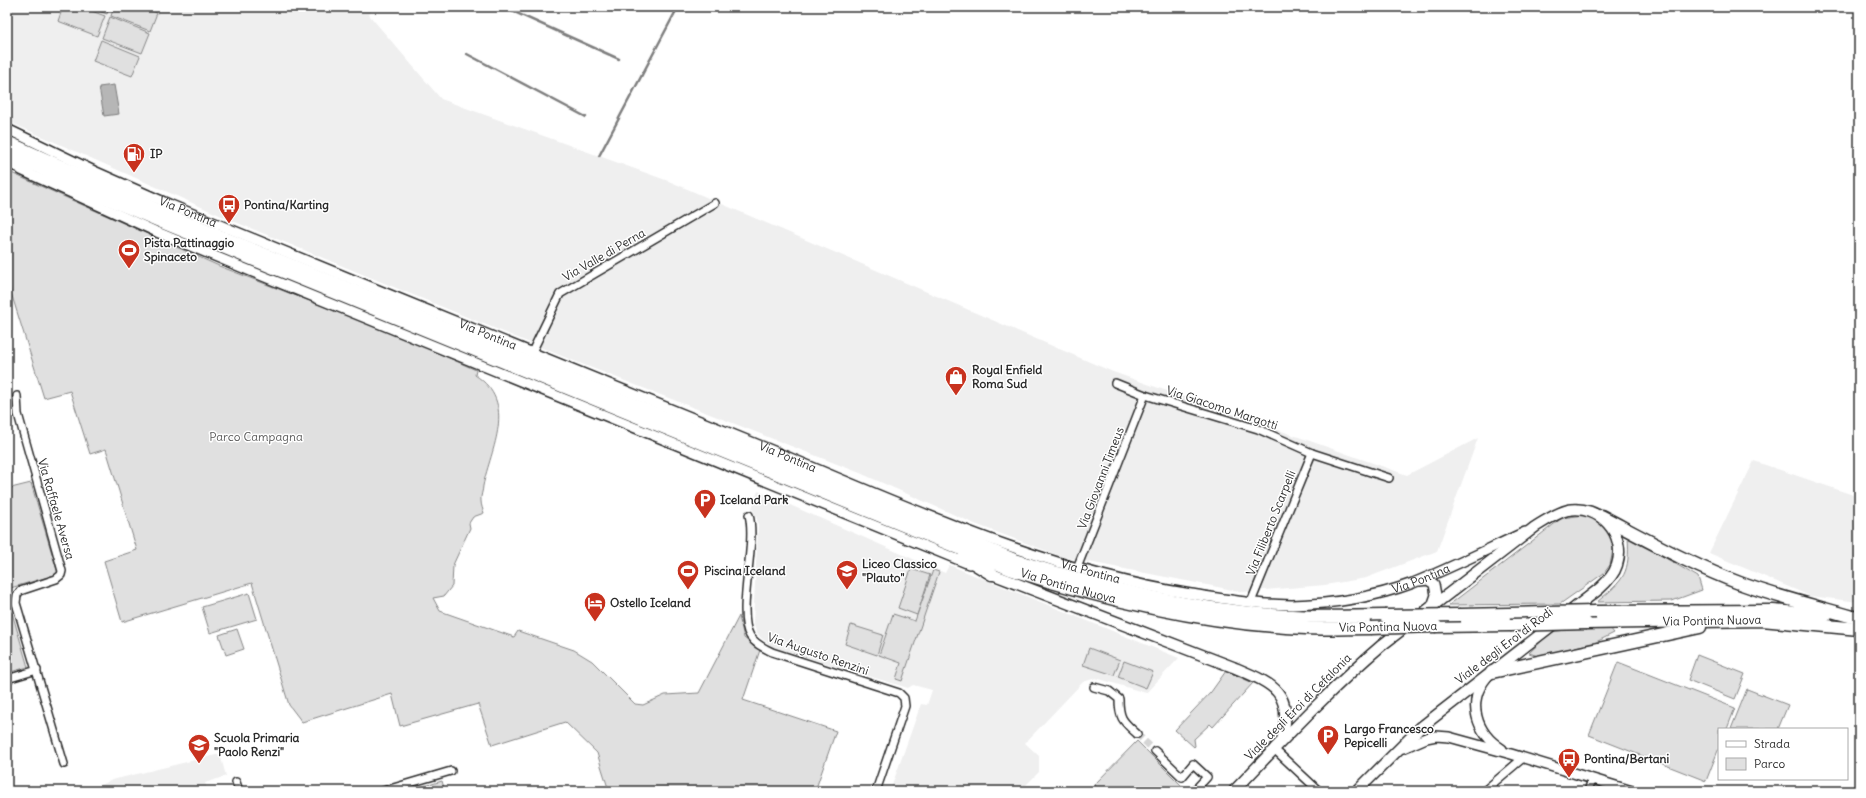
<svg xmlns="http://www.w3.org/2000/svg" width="1866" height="798" font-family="Delius,sans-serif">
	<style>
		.built { fill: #efefef }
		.green { fill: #e0e0e0; stroke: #868686 }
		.water { fill: #b6b6b6; stroke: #7e7e7e }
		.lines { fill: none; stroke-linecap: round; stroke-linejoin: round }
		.stream { stroke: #7e7e7e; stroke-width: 2.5 }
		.minor-tunnel { stroke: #d5d5d5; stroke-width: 7; stroke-dasharray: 7 3.5; stroke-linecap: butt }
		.minor-casing { stroke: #2b2b2b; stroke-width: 10 }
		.tertiary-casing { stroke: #2b2b2b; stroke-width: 12 }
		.secondary-casing { stroke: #2b2b2b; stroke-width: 13 }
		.trunk-casing { stroke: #2b2b2b; stroke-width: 15 }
		.minor { stroke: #fff; stroke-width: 7 }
		.tertiary { stroke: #fff; stroke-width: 9 }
		.secondary { stroke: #fff; stroke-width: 10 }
		.trunk { stroke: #fff; stroke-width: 12 }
		.trunk-bridge-casing { stroke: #2b2b2b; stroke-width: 15; stroke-linecap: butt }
		.trunk-bridge { stroke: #fff; stroke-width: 12 }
		.labels { text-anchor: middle; stroke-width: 3; stroke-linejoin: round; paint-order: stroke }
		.poi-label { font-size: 12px; font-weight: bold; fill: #2b2b2b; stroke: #fff; text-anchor: start }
		.street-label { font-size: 12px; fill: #2b2b2b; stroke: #fff }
		.park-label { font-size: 12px; fill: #585858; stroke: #fff }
	</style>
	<rect width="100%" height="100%" fill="#fff"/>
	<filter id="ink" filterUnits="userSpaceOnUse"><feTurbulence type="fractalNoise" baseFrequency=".025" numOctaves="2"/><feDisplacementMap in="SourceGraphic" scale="8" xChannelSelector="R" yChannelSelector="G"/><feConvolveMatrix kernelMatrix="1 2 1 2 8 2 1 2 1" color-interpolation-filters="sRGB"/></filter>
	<g filter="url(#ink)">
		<g class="built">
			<path d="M7,7h366l-4,8 72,84 230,83 442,190 294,103 71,-37 -41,113 -71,27 -41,7 -82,7 -180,-35 -88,-33 -115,-51 -291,-114 -336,-138 -226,-100z"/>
			<path d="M1754,461l105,36v105l-49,-6 -101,-43z"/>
			<path d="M758,491l187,82 4,-8 230,93 -33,35 -50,-15 -13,4 -58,61 14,13v16l-19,19h-130l31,-87 6,1 5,-15 -19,-5 -5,3 -135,-41 -13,-10 -4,-6 -3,-8 5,-98 -2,-9 -4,-8z"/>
			<path d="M220,754l6,22 -21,7 3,8 -118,-1 22,-10z"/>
		</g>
		<g class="green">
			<path d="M63,7h18l24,9 -8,20 -39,-15z"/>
			<path d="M87,7h22l-2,7z"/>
			<path d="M114,7h28l15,6 -7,18 -39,-15z"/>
			<path d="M110,17l40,16 -8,20 -40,-15z"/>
			<path d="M101,40l39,16 -8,20 -39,-15z"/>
			<path d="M7,171l212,95 179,69 78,35 -1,5c43,28 16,73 8,111 0,5 -3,11 -2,15 0,4 2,9 3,12l-11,4 -4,6 1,5 -17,37 -1,21 -8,10 -11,2 7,13 74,26 4,-6 56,19 18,11 43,43 8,1 22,-10 34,-2 40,-77 5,22 16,12 -17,50 93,31 -21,60h-206l-12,-38 -32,-31 -73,23 -14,-41 -78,22 -8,-32 -90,28 -13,-17 -37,-122 -130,39 -18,-61 33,-11 -31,-101 -16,5 -20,-63 -26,7 -37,-118z"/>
			<path d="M31,483l27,91 -51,15v-100z"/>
			<path d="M1584,515l15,6 13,13 1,16 -3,15 -6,8 -44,31 -111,1 113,-87z"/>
			<path d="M1628,536l70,41 4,13 -30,11 -75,1c28,-23 33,-28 31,-66z"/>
			<path d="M911,569l19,6 -13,40 -19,-7z"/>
			<path d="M933,570l6,2 -37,109 -6,-2 5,-16 -22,-8 14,-41 22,7z"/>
			<path d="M249,593l8,26 -47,14 -8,-26z"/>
			<path d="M7,596l21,71 -21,6z"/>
			<path d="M851,625l32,10 -6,20 -32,-11z"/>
			<path d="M1610,628l4,5 -18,9 -58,14 -9,-3 22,-21 15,-2z"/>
			<path d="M237,629l7,20 -18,6 -7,-20z"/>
			<path d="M1089,648l31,12 -6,15 -31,-10z"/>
			<path d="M1697,655l48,19 -10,25 -47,-19z"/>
			<path d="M1124,661l29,11 -7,16 -28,-11z"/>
			<path d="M1618,662l117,46 -8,21h-8v19l-13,33 -117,-46z"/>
			<path d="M1226,671l27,12 -40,44 -3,-3 -16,15 1,7 -1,1 -19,-17 36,-38z"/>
			<path d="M1747,689l41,16 -10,24h-47z"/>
			<path d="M1137,741l48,48 -2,2h-83l-6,-6z"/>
			<path d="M442,781l3,10h-37z"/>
		</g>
		<path class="water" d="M114,85l5,29 -15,2 -5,-29z"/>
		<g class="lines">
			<g class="stream">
				<path d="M503,7l116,52"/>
				<path d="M467,54l119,63"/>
				<path d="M599,156l79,-149"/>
			</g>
			<path class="minor-tunnel" d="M1137,734l18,17"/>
			<g class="minor-casing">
				<g id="minor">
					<path d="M532,352l28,-58 155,-91"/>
					<path d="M1115,383l30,12 113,34 54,24 77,25"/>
					<path d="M17,396l1,18 44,157 -1,4 -5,4 -36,12 -3,4 -1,8 48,161"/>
					<path d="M749,515c8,30 -13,98 1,121 5,8 14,12 22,16l127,41 5,5 1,8 -29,85"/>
					<path d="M1077,568l68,-173"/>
					<path d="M1251,602l61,-149"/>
					<path d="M7,679l30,-9"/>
					<path d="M1094,687l15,4 10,8c0,20 4,22 18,35"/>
					<path d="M1274,749l45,42"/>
					<path d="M1155,751l27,26 11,-13 14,13 -13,14"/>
					<path d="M236,782l3,9"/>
					<path d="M383,791l68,-20"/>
					<path d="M1484,791l39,-33"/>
					<path d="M1588,791l4,-12"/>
				</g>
			</g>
			<g class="tertiary-casing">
				<g id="tertiary">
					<path id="s1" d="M7,129l87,42 77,34c194,80 389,159 583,238 142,58 285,127 437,151 33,5 67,11 101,11 40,-1 83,-8 121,-22 38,-15 75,-34 112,-51"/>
					<path d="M21,170l136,62 96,40 716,292"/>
					<path d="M1420,581l8,-1 6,4 2,11 -4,11"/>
					<path d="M1487,677c-21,25 -11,56 15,72"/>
					<path d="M1403,748l23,-10 10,-2 13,1 62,17 121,37"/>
				</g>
			</g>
			<g class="secondary-casing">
				<g id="secondary">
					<path d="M992,574l241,93c40,17 61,24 49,73"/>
					<path d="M1234,791c48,-50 95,-101 148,-146l153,-118c10,-6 21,-14 33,-17 31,-6 59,24 49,55 -3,10 -10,17 -18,24l-179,139 -63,63"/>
				</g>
			</g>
			<g class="trunk-casing">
				<g id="trunk">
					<path d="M7,142l171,77 837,341c83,27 170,48 257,55 38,3 75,2 113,1"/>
					<path id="s2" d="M7,152l73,35 84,36 846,346c95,31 196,55 296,59 21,1 43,0 64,0"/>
					<path d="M7,162l22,7"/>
					<path d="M1601,516c46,24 92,50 141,68 36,13 73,22 111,33"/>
					<path d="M964,557l28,17"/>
					<path d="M1596,612l177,-1 53,4"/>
					<path d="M1461,615l87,-2"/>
					<path id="s3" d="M1586,623l176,-3 97,9"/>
					<path d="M1436,626l74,-1"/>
					<path d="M1492,672l208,-45"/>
				</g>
			</g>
			<use href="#minor" class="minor"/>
			<use href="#tertiary" class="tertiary"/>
			<use href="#secondary" class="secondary"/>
			<use href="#trunk" class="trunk"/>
			<g class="trunk-bridge-casing">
				<g id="trunk-bridge">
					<path d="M1548,613l48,-1"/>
					<path d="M1385,616l76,-1"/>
					<path d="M1510,625l76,-2"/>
					<path d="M1370,628l66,-2"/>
				</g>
			</g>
			<use href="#trunk-bridge" class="trunk-bridge"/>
		</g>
	</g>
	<defs>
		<g id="fuel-pin" transform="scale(1.15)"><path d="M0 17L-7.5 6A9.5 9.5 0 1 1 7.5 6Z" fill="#c8321e" stroke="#fff"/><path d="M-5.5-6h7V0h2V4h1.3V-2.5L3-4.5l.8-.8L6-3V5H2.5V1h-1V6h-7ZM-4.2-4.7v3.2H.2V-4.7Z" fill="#fff"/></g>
		<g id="bus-pin" transform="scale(1.15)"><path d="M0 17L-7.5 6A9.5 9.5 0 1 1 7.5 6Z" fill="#c8321e" stroke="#fff"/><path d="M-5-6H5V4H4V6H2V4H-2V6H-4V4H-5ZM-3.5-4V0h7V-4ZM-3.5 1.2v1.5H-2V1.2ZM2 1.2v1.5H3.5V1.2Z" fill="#fff"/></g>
		<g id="stadium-pin" transform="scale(1.15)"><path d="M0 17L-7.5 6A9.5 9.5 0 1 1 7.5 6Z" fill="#c8321e" stroke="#fff"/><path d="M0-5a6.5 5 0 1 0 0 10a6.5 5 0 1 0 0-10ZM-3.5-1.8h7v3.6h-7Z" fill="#fff"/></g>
		<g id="shop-pin" transform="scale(1.15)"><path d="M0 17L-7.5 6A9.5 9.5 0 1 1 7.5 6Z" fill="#c8321e" stroke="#fff"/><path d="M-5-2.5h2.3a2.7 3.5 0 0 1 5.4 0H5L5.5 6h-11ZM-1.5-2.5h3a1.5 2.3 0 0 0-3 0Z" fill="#fff"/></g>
		<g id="parking-pin" transform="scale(1.15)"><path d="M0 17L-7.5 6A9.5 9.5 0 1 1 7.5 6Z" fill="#c8321e" stroke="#fff"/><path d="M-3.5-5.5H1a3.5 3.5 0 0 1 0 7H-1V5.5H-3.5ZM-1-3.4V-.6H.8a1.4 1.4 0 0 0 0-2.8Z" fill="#fff"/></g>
		<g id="school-pin" transform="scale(1.15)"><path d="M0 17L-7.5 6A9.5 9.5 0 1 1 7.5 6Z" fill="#c8321e" stroke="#fff"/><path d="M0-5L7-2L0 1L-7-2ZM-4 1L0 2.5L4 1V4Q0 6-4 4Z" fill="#fff"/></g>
		<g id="hotel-pin" transform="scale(1.15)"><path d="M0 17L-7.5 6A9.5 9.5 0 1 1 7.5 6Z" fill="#c8321e" stroke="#fff"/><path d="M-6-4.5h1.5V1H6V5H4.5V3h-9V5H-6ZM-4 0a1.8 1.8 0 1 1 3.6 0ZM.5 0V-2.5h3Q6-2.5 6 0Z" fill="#fff"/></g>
	</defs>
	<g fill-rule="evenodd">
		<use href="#fuel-pin" x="134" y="154"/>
		<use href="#bus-pin" x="229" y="205"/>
		<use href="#stadium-pin" x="129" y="250"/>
		<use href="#shop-pin" x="956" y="377"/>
		<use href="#parking-pin" x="705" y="500"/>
		<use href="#stadium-pin" x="688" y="571"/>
		<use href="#school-pin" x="847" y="571"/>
		<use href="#hotel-pin" x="595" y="603"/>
		<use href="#parking-pin" x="1328" y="736"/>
		<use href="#school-pin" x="199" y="745"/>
		<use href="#bus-pin" x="1569" y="759"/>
	</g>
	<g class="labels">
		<g class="poi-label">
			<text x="150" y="158">IP</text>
			<text x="244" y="209">Pontina/Karting</text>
			<text x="144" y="247">Pista Pattinaggio<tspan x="144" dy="14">Spinaceto</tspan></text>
			<text x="972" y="374">Royal Enfield<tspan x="972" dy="14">Roma Sud</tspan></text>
			<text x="720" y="504">Iceland Park</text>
			<text x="862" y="568">Liceo Classico<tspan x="862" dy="14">"Plauto"</tspan></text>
			<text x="704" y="575">Piscina Iceland</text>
			<text x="610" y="607">Ostello Iceland</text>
			<text x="1344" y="733">Largo Francesco<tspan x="1344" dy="14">Pepicelli</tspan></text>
			<text x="214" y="742">Scuola Primaria<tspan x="214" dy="14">"Paolo Renzi"</tspan></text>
			<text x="1584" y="763">Pontina/Bertani</text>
		</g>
		<g class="street-label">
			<text dy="4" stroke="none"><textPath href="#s1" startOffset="199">Via Pontina</textPath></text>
			<text transform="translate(604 255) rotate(-30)" y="4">Via Valle di Perna</text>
			<text dy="4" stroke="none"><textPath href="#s1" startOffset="523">Via Pontina</textPath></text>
			<text transform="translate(1222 408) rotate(18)" y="4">Via Giacomo Margotti</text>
			<text dy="4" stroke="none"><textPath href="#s1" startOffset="847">Via Pontina</textPath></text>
			<text transform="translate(1101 478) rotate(-69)" y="4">Via Giovanni Timeus</text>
			<text transform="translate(56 509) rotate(74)" y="4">Via Raffaele Aversa</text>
			<text transform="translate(1271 523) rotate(-68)" y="4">Via Filiberto Scarpelli</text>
			<text dy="4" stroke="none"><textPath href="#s1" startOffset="1171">Via Pontina</textPath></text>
			<text dy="4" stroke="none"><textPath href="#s1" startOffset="1508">Via Pontina</textPath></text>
			<text dy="4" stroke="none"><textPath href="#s2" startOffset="1147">Via Pontina Nuova</textPath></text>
			<text dy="4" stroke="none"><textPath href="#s3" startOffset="126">Via Pontina Nuova</textPath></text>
			<text transform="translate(1388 627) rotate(-1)" y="4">Via Pontina Nuova</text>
			<text transform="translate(1504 646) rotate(-37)" y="4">Viale degli Eroi di Rodi</text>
			<text transform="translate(818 654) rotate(19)" y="4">Via Augusto Renzini</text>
			<text transform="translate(1298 707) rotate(-45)" y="4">Viale degli Eroi di Cefalonia</text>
		</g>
		<g class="park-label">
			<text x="256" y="441">Parco Campagna</text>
		</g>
	</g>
	<rect width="1866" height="798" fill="none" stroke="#fff" stroke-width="24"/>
	<rect x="12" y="12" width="1842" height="774" fill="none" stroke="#2b2b2b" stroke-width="1.5" filter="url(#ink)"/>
	<rect x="1718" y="728" width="130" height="52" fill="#ffffff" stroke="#aaaaaa"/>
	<rect x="1726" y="741" width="20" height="6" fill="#ffffff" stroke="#aaaaaa"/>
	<text x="1754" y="748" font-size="12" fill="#2b2b2b">Strada</text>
	<rect x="1726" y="758" width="20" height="12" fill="#e0e0e0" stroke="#aaaaaa"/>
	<text x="1754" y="768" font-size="12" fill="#2b2b2b">Parco</text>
</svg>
